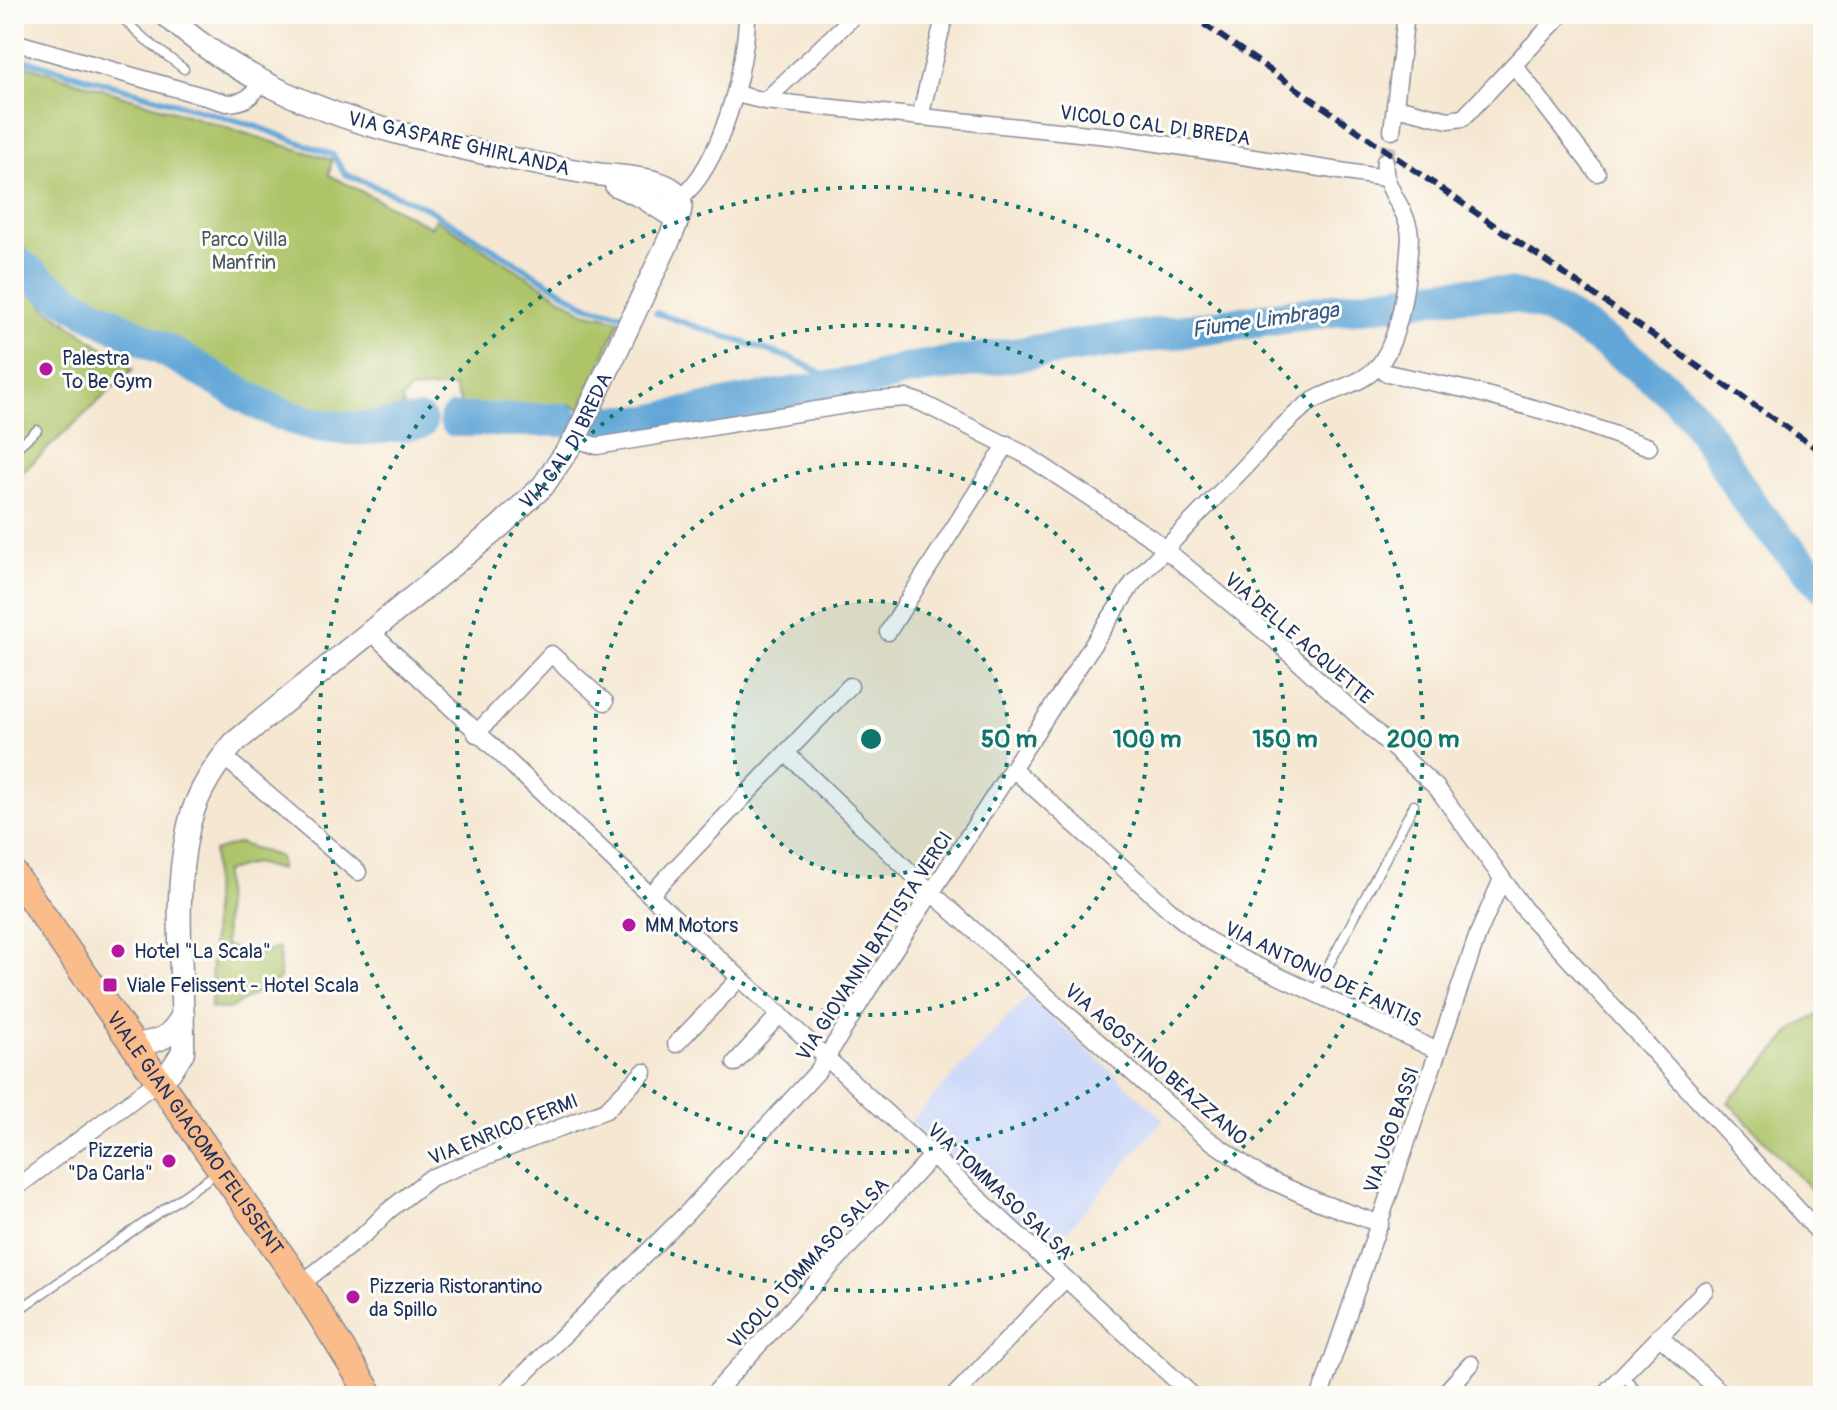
<svg xmlns="http://www.w3.org/2000/svg" width="1837" height="1410" font-family="Pangolin,sans-serif">
	<style>
		.built { fill: #cfdaf9 }
		.green { fill: #adc469; stroke: #647a64; stroke-width: 2 }
		.lines { fill: none; stroke-linecap: round; stroke-linejoin: round }
		.stream { stroke: #63a7d8; stroke-width: 6 }
		.river { stroke: #63a7d8; stroke-width: 34 }
		.minor-tunnel { stroke: #c9c2ba; stroke-width: 16; stroke-dasharray: 16 8; stroke-linecap: butt }
		.service-casing { stroke: #888b98; stroke-width: 11 }
		.minor-casing { stroke: #888b98; stroke-width: 19 }
		.tertiary-casing { stroke: #888b98; stroke-width: 25 }
		.primary-casing { stroke: #888b98; stroke-width: 29 }
		.service { stroke: #fff; stroke-width: 8 }
		.minor { stroke: #fff; stroke-width: 16 }
		.tertiary { stroke: #fff; stroke-width: 22 }
		.primary { stroke: #f9bc8a; stroke-width: 26 }
		.rail { stroke: #1b2f5e; stroke-width: 6; stroke-dasharray: 12 6; stroke-linecap: butt }
		.ring { fill: none; stroke: #0f766e; stroke-width: 4; stroke-dasharray: 4 8 }
		.poi-dot { fill: #b5179e; stroke: #fdfcf7; stroke-width: 3 }
		.labels { text-anchor: middle; stroke-width: 6; stroke-linejoin: round; paint-order: stroke }
		.street-label { font-size: 20px; fill: #1b2f5e; stroke: #fdfcf7 }
		.park-label { font-size: 20px; fill: #475c61; stroke: #fdfcf7 }
		.poi-label { font-size: 20px; fill: #1b2f5e; stroke: #fdfcf7; text-anchor: start }
		.water-label { font-size: 22px; font-style: italic; fill: #345989; stroke: #fdfcf7 }
		.centre { fill: #0f766e; stroke: #fdfcf7; stroke-width: 4 }
		.ring-label { font-size: 24px; text-anchor: middle; font-weight: bold; fill: #0f766e; stroke: #fdfcf7; stroke-width: 6; stroke-linejoin: round; paint-order: stroke }
	</style>
	<rect width="100%" height="100%" fill="#fdfcf7"/>
	<filter id="ink" filterUnits="userSpaceOnUse"><feTurbulence type="fractalNoise" baseFrequency=".0125" numOctaves="2"/><feDisplacementMap in="SourceGraphic" scale="16" xChannelSelector="R" yChannelSelector="G"/><feConvolveMatrix kernelMatrix="1 2 1 2 8 2 1 2 1" color-interpolation-filters="sRGB"/></filter>
	<filter id="wash" filterUnits="userSpaceOnUse"><feTurbulence type="fractalNoise" baseFrequency=".006" numOctaves="4" result="noise"/><feDisplacementMap in="SourceGraphic" scale="32" xChannelSelector="R" yChannelSelector="G"/><feGaussianBlur stdDeviation="1.8" result="paint"/><feColorMatrix in="noise" values="0 0 0 0 0 0 0 0 0 0 0 0 0 0 0 0 0 1.4 0 .05"/><feComposite in="paint" operator="in"/></filter>
	<g filter="url(#wash)">
		<rect width="100%" height="100%" fill="#f5e7d1"/>
		<path class="built" d="M1028,996l136,123 -116,134 -137,-132z"/>
		<g class="green">
			<path d="M14,62l318,98 -3,15 102,52 5,-8 148,93 36,8 -40,89 -10,-5 -5,11 -102,-6 -9,-22 -44,3 -8,9 3,17 -96,-2 -118,-62 -105,-51 -46,-29 -26,-30z"/>
			<path d="M14,273l32,35 87,61 -119,111z"/>
			<path d="M239,843l41,14v13l-26,-7 -30,9 1,73 28,11 26,-8 1,31 -51,30 -18,-1 3,-157z"/>
			<path d="M1823,1012v190l-95,-100 66,-73z"/>
		</g>
		<g class="lines">
			<g class="stream">
				<path d="M14,57l244,70 75,28 12,19 80,33 160,98 35,9"/>
				<path d="M656,313l137,46 52,26"/>
			</g>
			<g class="river">
				<path d="M14,260c46,43 108,67 162,96 49,26 86,57 142,69 35,7 67,2 102,-3"/>
				<path d="M456,420h107"/>
				<path d="M593,422h56l95,-20 114,-19 46,-13 523,-73c34,-3 69,-7 103,3 37,12 129,77 155,107 29,31 46,72 72,106 20,25 44,49 66,72"/>
			</g>
		</g>
	</g>
	<g filter="url(#ink)">
		<g class="lines">
			<path class="minor-tunnel" d="M1385,161l7,-30"/>
			<g class="service-casing">
				<g id="service">
					<path d="M120,16l26,24 38,29"/>
					<path d="M14,450l23,-20"/>
					<path d="M1314,993l100,-188"/>
					<path d="M14,1313l204,-141"/>
					<path d="M1622,1375l21,21"/>
					<path d="M14,1392l7,4"/>
				</g>
			</g>
			<g class="minor-casing">
				<g id="minor">
					<path d="M14,42l213,61c18,0 26,-7 35,-22"/>
					<path d="M1514,65l83,108"/>
					<path d="M736,94l29,7 353,36 267,41"/>
					<path d="M765,101l91,-87"/>
					<path d="M1396,107l52,13 15,-2 99,-104"/>
					<path d="M920,117l23,-95"/>
					<path d="M1392,131l14,-117"/>
					<path d="M680,198c41,-32 67,-133 67,-184"/>
					<path d="M1378,367l9,6 81,17 94,26 87,31"/>
					<path d="M575,439l22,7 279,-46 31,-2 15,5 104,52 128,85 122,101 161,147 90,125 296,324"/>
					<path d="M370,631l280,264 543,501"/>
					<path d="M888,632l119,-188"/>
					<path d="M476,734l75,-80 54,48"/>
					<path d="M787,754l145,139 269,241 60,42 58,26 61,22"/>
					<path d="M223,756l135,116"/>
					<path d="M1013,769l157,141 36,29 34,19 198,93"/>
					<path d="M650,895l200,-209"/>
					<path d="M676,1044l64,-66"/>
					<path d="M735,1063l45,-49"/>
					<path d="M14,1189l145,-109"/>
					<path d="M301,1284l66,-52 21,-21 42,-33 176,-68 38,-38"/>
					<path d="M1659,1336l66,60"/>
					<path d="M502,1396l184,-182 132,-143 50,-81 265,-407c35,-38 71,-74 106,-110 21,-22 41,-47 65,-66 23,-19 61,-20 78,-46 21,-31 26,-88 28,-124 -1,-29 -29,-49 -25,-76"/>
					<path d="M712,1396l220,-240"/>
					<path d="M954,1396l111,-117"/>
					<path d="M1320,1396l158,-462 24,-55"/>
					<path d="M1442,1396l29,-32"/>
					<path d="M1602,1396l103,-106"/>
				</g>
			</g>
			<g class="tertiary-casing">
				<g id="tertiary">
					<path d="M616,185l27,12 34,22"/>
					<path d="M135,1045c27,-5 34,-6 48,-30"/>
					<path id="s1" d="M159,1080l11,-8 13,-20c1,-73 -11,-150 5,-222 6,-32 25,-62 46,-87l264,-215 45,-42 32,-47 94,-199c5,-12 18,-35 8,-46 -16,-18 -66,-17 -88,-21 -62,-10 -125,-24 -186,-39 -85,-21 -173,-60 -238,-120"/>
				</g>
			</g>
			<g class="primary-casing">
				<g id="primary">
					<path id="s2" d="M14,874l287,410 70,112"/>
				</g>
			</g>
			<use href="#service" class="service"/>
			<use href="#minor" class="minor"/>
			<use href="#tertiary" class="tertiary"/>
			<use href="#primary" class="primary"/>
			<path class="rail" d="M1189,14l634,439"/>
		</g>
	</g>
	<circle cx="871" cy="739" r="138" fill="#0f766e" fill-opacity=".12"/>
	<g class="ring">
		<circle cx="871" cy="739" r="138"/>
		<circle cx="871" cy="739" r="276"/>
		<circle cx="871" cy="739" r="414"/>
		<circle cx="871" cy="739" r="552"/>
	</g>
	<g class="poi-dot">
		<circle cx="46" cy="369" r="8"/>
		<circle cx="629" cy="925" r="8"/>
		<circle cx="118" cy="951" r="8"/>
		<rect x="102" y="977" width="16" height="16" rx="4"/>
		<circle cx="169" cy="1161" r="8"/>
		<circle cx="353" cy="1297" r="8"/>
	</g>
	<g class="labels">
		<g class="street-label">
			<text transform="translate(1155 125) rotate(8)" y="7">VICOLO CAL DI BREDA</text>
			<text transform="translate(459 143) rotate(13)" y="7">VIA GASPARE GHIRLANDA</text>
			<text dy="7" stroke="none"><textPath href="#s1" startOffset="812">VIA CAL DI BREDA</textPath></text>
			<text transform="translate(1299 638) rotate(41)" y="7">VIA DELLE ACQUETTE</text>
			<text transform="translate(874 946) rotate(-57)" y="7">VIA GIOVANNI BATTISTA VERCI</text>
			<text transform="translate(1323 974) rotate(26)" y="7">VIA ANTONIO DE FANTIS</text>
			<text transform="translate(1156 1064) rotate(41)" y="7">VIA AGOSTINO BEAZZANO</text>
			<text transform="translate(503 1129) rotate(-22)" y="7">VIA ENRICO FERMI</text>
			<text transform="translate(1391 1130) rotate(-71)" y="7">VIA UGO BASSI</text>
			<text dy="7" stroke="none"><textPath href="#s2" startOffset="316">VIALE GIAN GIACOMO FELISSENT</textPath></text>
			<text transform="translate(1000 1191) rotate(43)" y="7">VIA TOMMASO SALSA</text>
			<text transform="translate(808 1263) rotate(-47)" y="7">VICOLO TOMMASO SALSA</text>
		</g>
		<g class="park-label">
			<text x="244" y="246">Parco Villa<tspan x="244" dy="23">Manfrin</tspan></text>
		</g>
		<g class="poi-label">
			<text x="62" y="365">Palestra<tspan x="62" dy="23">To Be Gym</tspan></text>
			<text x="645" y="932">MM Motors</text>
			<text x="134" y="958">Hotel "La Scala"</text>
			<text x="126" y="992">Viale Felissent - Hotel Scala</text>
			<text x="153" y="1157" text-anchor="end">Pizzeria<tspan x="153" dy="23">"Da Carla"</tspan></text>
			<text x="369" y="1293">Pizzeria Ristorantino<tspan x="369" dy="23">da Spillo</tspan></text>
		</g>
		<g class="water-label">
			<text transform="translate(1265 319) rotate(-8)" y="8">Fiume Limbraga</text>
		</g>
	</g>
	<circle cx="871" cy="739" r="12" class="centre"/>
	<g class="ring-label">
		<text x="1009" y="747">50 m</text>
		<text x="1147" y="747">100 m</text>
		<text x="1285" y="747">150 m</text>
		<text x="1423" y="747">200 m</text>
	</g>
	<rect width="1837" height="1410" fill="none" stroke="#fdfcf7" stroke-width="48"/>
</svg>
